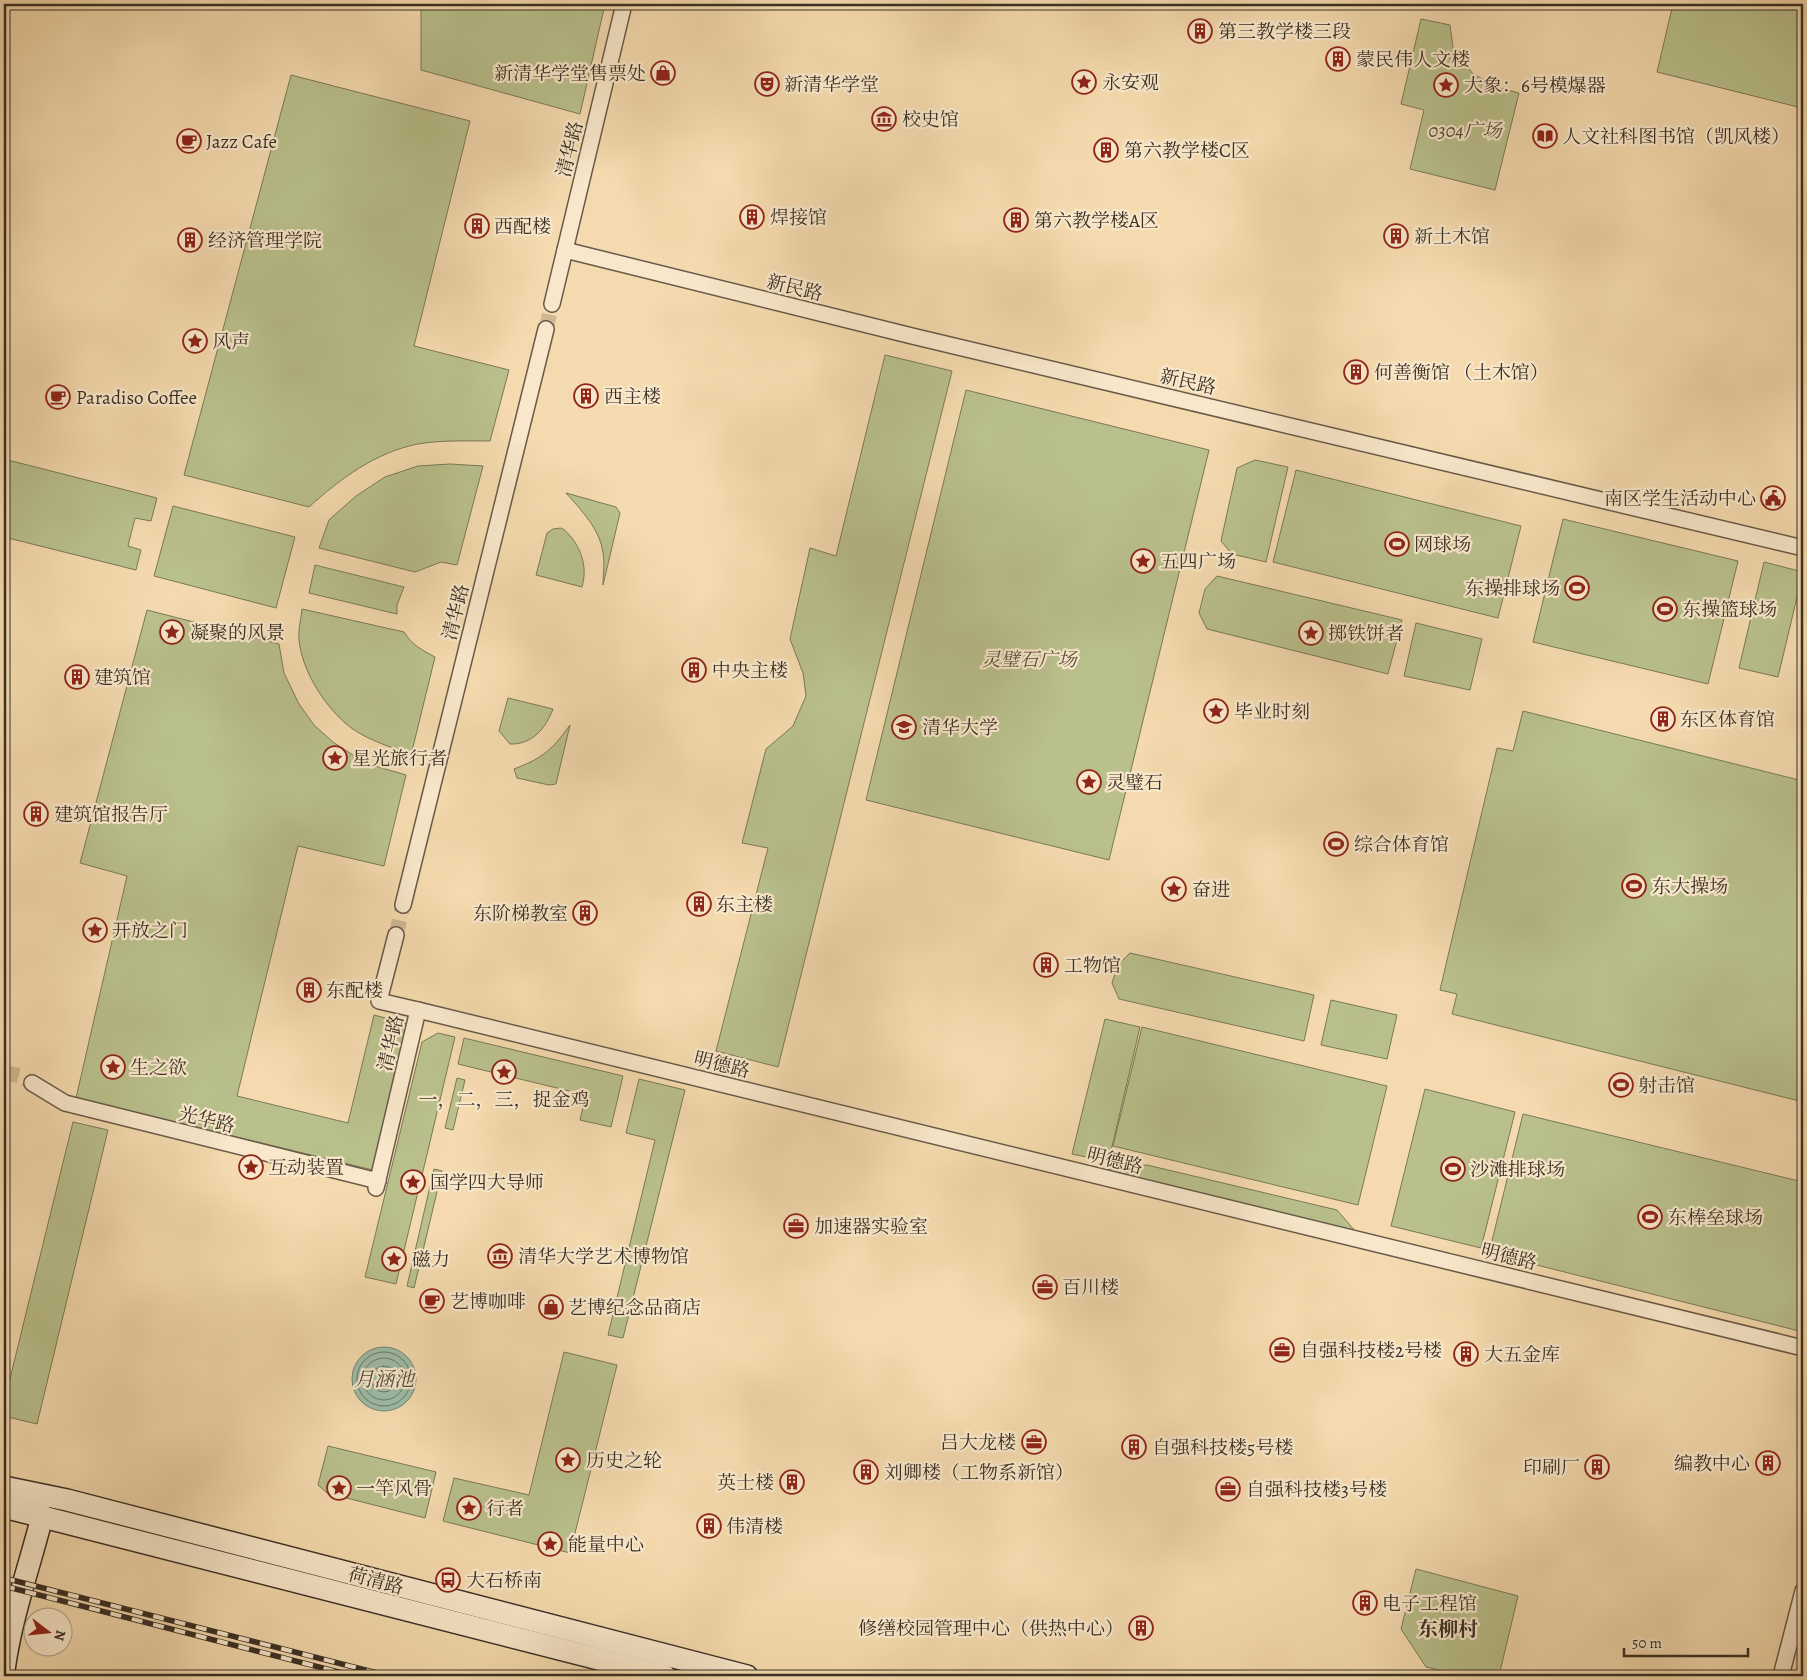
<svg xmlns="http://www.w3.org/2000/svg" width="1807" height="1680" font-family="Alegreya,'Noto Serif SC',serif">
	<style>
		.green { fill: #b9c08c; stroke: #7a7858 }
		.water { fill: #9cbba6; stroke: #758372 }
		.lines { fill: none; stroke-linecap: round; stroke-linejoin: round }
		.shore { stroke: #6b7666; stroke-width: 1 }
		.minor-tunnel { stroke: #cfb893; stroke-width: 15; stroke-dasharray: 15 8; stroke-linecap: butt }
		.minor-casing { stroke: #685a47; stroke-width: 18 }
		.secondary-casing { stroke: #3a3025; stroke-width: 24 }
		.minor { stroke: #f8e7ca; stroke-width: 15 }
		.secondary { stroke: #f8e7ca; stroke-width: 21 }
		.rail-casing { stroke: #3a3025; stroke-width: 5.5 }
		.rail { stroke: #f8e7ca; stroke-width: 4; stroke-dasharray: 11; stroke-linecap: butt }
		.labels { text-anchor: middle; stroke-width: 4.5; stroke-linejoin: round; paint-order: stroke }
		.poi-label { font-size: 19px; fill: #3a3025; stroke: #f8e7ca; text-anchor: start }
		.park-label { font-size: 19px; font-style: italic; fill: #534d3a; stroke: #f8e7ca }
		.street-label { font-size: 19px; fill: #3a3025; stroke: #f8e7ca }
		.water-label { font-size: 20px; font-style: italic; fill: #4e4c3f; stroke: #f8e7ca }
		.neighbourhood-label { font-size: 20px; font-weight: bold; fill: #3a3025; stroke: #f8e7ca }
	</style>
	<rect width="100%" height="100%" fill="#f4daae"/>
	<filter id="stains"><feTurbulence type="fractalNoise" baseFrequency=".004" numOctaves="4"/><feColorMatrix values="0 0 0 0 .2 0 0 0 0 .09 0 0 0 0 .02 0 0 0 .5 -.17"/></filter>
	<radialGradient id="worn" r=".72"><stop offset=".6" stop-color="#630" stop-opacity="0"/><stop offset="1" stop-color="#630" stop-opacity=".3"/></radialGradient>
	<g class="green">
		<path d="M421,4h184l-25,110 -159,-44z"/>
		<path d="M1673,4h130v80l-5,23 -141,-35z"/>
		<path d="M1421,19l29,6 3,23 20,26 27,14 19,5 -24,97 -85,-21 14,-59 -23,-6z"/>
		<path d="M291,75l179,46 -56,225 95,24 -19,71c-24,0 -49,-1 -72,3 -42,8 -78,35 -109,63l-125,-32z"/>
		<path d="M885,355l67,16 -174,696 -62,-16 52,-203 -26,-5 24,-94 27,-23 13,-30 -3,-23 -13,-34 20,-91 26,8z"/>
		<path d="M966,390l243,60 -100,410 -243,-60z"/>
		<path d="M4,459l153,39 -6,23 -16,-3 -7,28 13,4 -5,20 -132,-33z"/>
		<path d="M1255,460l33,7 -22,95 -34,-8 -11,-13 16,-73z"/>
		<path d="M450,464l33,2 -26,99 -16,-3 -26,10 -96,-24 10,-28 27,-24 29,-19 33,-11z"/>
		<path d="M1296,470l225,56 -23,92 -225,-56z"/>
		<path d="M566,493l50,14 4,6 -17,72c0,-10 2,-22 0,-32 -3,-24 -22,-43 -37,-60z"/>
		<path d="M173,506l122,31 -19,71 -122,-32z"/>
		<path d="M1563,519l175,42 -30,123 -175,-42z"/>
		<path d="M561,528c5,2 7,6 11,10 11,15 15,31 10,49l-46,-12 11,-42 6,-4z"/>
		<path d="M1764,562l39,10 -25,105 -39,-9z"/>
		<path d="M315,565l89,22 -7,18v9l-88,-21z"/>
		<path d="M1217,576l185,44 -14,54 -181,-45 -8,-16 6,-24z"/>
		<path d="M302,609l102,23c8,13 18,18 31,25l-24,98c-22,-9 -48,-16 -66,-32 -23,-21 -43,-53 -46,-83 -1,-10 2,-21 3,-31z"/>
		<path d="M147,610l132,34 5,29 15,31 15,21 19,17 32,21 41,12 -22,91 -86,-20 -61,250 111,27 26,-108 34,9 -35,146 -297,-72 51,-222 -47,-13z"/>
		<path d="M1416,623l66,16 -12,51 -66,-14z"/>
		<path d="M508,698l45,11c-7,19 -21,36 -43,35l-11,-13z"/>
		<path d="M1523,711l280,70v321l-351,-88 5,-20 -17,-4 57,-242 16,3z"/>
		<path d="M570,725l-14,59 -7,1 -32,-7 -3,-9c29,-11 38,-19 56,-44z"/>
		<path d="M1130,953l184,42 -10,46 -185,-42 -7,-16 6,-18z"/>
		<path d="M1331,1000l66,15 -10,44 -66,-14z"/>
		<path d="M1105,1019l35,8 -29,124 -20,7 -19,-4z"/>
		<path d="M1142,1027l245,59 -29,119 -245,-59z"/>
		<path d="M438,1033l17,4 -59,247 -31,-7 57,-235z"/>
		<path d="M464,1038l159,38 -12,51 -31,-7 6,-25 -128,-31z"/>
		<path d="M457,1078l8,2 -12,50 -8,-2z"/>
		<path d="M639,1079l46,11 -62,248 -15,-3 47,-195 -29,-7z"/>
		<path d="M1425,1089l90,23 -34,136 -90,-22z"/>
		<path d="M1523,1114l280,68v150l-314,-79z"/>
		<path d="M73,1122l35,8 -71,294 -33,-8v-13z"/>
		<path d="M1147,1165l190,45 19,22 -255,-62z"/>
		<path d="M434,1169l8,2 -28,117 -7,-2z"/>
		<path d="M564,1352l53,13 -47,188 -127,-32 11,-43 75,17z"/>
		<path d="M328,1446l108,26 -11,46 -98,-25 -9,-8z"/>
		<path d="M1416,1569l102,27 -19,80h-34l-39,-9 -25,-38z"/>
	</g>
	<circle class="water" cx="384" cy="1379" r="32"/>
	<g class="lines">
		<g class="shore">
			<circle cx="384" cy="1379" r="27"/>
			<circle cx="384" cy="1379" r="21"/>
			<circle cx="384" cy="1379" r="13"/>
		</g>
		<g class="minor-tunnel">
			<path d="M546,329l6,-25"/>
			<path d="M396,935l7,-30"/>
			<path d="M4,1072l16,4 12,7"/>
		</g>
		<g class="minor-casing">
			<g id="minor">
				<path d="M565,250l347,86 891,212"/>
				<path d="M552,304l72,-300"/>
				<path d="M403,905l143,-576"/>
				<path d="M418,1010l1385,338"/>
				<path d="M32,1083l33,20 313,78"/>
				<path d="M376,1188l42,-178 -39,-9 17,-66"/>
				<path d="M1781,1676l22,-85"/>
			</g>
		</g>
		<g class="secondary-casing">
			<g id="secondary">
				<path d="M4,1487l63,13 680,176"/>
				<path d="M4,1507l661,169"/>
				<path d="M4,1670c7,-52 25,-102 38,-153l-6,-12"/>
			</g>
		</g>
		<use href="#minor" class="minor"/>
		<use href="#secondary" class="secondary"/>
		<g class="rail-casing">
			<g id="rail">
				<path d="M4,1578l385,98"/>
				<path d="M4,1586l350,90"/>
			</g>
		</g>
		<use href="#rail" class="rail"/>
	</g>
	<defs>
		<g id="building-ring" transform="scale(1.25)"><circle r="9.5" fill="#f8e7ca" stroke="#8f2418" stroke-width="1.5"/><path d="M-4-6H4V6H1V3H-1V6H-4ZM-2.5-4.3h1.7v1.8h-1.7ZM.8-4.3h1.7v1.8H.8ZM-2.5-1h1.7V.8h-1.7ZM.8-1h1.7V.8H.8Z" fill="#8f2418"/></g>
		<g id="shop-ring" transform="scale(1.25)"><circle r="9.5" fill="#f8e7ca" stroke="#8f2418" stroke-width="1.5"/><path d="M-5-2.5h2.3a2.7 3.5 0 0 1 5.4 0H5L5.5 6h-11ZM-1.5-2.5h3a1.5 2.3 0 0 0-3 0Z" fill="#8f2418"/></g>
		<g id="sight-ring" transform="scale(1.25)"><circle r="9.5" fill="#f8e7ca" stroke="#8f2418" stroke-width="1.5"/><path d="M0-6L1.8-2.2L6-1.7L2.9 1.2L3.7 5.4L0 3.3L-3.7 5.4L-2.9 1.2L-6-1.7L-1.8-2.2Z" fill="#8f2418"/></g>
		<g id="theatre-ring" transform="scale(1.25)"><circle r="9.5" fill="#f8e7ca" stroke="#8f2418" stroke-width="1.5"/><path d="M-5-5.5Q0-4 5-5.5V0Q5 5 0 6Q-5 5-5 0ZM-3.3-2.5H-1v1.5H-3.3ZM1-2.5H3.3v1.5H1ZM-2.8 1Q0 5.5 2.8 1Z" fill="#8f2418"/></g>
		<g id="museum-ring" transform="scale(1.25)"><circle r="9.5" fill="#f8e7ca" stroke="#8f2418" stroke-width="1.5"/><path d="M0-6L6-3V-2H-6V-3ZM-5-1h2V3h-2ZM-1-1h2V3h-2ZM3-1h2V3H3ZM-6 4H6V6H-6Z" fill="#8f2418"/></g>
		<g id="library-ring" transform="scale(1.25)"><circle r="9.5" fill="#f8e7ca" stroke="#8f2418" stroke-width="1.5"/><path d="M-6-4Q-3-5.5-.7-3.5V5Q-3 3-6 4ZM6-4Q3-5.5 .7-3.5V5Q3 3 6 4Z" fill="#8f2418"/></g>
		<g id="cafe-ring" transform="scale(1.25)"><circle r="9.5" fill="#f8e7ca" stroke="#8f2418" stroke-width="1.5"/><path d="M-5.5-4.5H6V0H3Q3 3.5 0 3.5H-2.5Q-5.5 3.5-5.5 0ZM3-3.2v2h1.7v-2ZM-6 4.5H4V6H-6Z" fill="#8f2418"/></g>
		<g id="civic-ring" transform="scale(1.25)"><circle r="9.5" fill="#f8e7ca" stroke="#8f2418" stroke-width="1.5"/><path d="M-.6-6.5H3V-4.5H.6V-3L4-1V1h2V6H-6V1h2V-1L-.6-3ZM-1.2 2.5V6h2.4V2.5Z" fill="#8f2418"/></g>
		<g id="stadium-ring" transform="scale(1.25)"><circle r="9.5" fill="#f8e7ca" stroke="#8f2418" stroke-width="1.5"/><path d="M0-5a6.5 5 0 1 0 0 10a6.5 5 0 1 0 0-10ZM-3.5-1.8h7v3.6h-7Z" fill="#8f2418"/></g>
		<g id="university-ring" transform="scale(1.25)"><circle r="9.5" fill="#f8e7ca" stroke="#8f2418" stroke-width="1.5"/><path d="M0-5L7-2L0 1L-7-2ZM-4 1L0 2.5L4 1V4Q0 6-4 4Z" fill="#8f2418"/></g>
		<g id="office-ring" transform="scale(1.25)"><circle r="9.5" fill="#f8e7ca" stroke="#8f2418" stroke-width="1.5"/><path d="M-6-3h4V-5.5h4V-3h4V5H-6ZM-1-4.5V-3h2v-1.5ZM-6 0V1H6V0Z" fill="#8f2418"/></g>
		<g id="bus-ring" transform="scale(1.25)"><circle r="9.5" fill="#f8e7ca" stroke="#8f2418" stroke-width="1.5"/><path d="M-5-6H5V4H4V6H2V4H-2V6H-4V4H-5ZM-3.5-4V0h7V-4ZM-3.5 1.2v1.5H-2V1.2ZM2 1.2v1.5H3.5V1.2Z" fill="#8f2418"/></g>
	</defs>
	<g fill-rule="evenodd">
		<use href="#building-ring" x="1200" y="31"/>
		<use href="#building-ring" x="1338" y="59"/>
		<use href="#shop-ring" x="663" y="73"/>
		<use href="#sight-ring" x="1084" y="82"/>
		<use href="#theatre-ring" x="767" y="84"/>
		<use href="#sight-ring" x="1446" y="85"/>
		<use href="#museum-ring" x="884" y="119"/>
		<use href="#library-ring" x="1545" y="136"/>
		<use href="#cafe-ring" x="189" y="141"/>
		<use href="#building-ring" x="1106" y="150"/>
		<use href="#building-ring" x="752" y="217"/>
		<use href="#building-ring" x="1016" y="220"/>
		<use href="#building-ring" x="477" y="226"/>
		<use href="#building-ring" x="1396" y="236"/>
		<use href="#building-ring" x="190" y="240"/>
		<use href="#sight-ring" x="195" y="341"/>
		<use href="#building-ring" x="1356" y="372"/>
		<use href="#building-ring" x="586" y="396"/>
		<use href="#cafe-ring" x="58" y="397"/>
		<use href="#civic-ring" x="1773" y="498"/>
		<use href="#stadium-ring" x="1397" y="544"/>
		<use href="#sight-ring" x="1143" y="561"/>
		<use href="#stadium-ring" x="1577" y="588"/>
		<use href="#stadium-ring" x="1665" y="609"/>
		<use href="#sight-ring" x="172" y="632"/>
		<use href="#sight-ring" x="1311" y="633"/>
		<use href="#building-ring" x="694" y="670"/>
		<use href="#building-ring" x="77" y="677"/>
		<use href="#sight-ring" x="1216" y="711"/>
		<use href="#building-ring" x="1663" y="719"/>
		<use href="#university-ring" x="904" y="727"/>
		<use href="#sight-ring" x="335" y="758"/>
		<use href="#sight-ring" x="1089" y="782"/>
		<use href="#building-ring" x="36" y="814"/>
		<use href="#stadium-ring" x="1336" y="844"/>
		<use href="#stadium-ring" x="1634" y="886"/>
		<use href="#sight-ring" x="1174" y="889"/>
		<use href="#building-ring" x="699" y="904"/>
		<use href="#building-ring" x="585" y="913"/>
		<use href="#sight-ring" x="95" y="930"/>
		<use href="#building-ring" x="1046" y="965"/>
		<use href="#building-ring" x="309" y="990"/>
		<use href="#sight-ring" x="113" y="1067"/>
		<use href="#sight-ring" x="504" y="1072"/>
		<use href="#stadium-ring" x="1621" y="1085"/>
		<use href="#sight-ring" x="251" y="1167"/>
		<use href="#stadium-ring" x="1453" y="1169"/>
		<use href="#sight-ring" x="413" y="1182"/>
		<use href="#stadium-ring" x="1650" y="1217"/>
		<use href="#office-ring" x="796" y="1226"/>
		<use href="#museum-ring" x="500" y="1256"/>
		<use href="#sight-ring" x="394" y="1259"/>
		<use href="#office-ring" x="1045" y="1287"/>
		<use href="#cafe-ring" x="432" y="1301"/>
		<use href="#shop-ring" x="551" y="1307"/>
		<use href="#office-ring" x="1282" y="1350"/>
		<use href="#building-ring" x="1466" y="1354"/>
		<use href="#office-ring" x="1034" y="1442"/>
		<use href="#building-ring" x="1134" y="1447"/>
		<use href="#sight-ring" x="568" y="1460"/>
		<use href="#building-ring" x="1768" y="1463"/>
		<use href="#building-ring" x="1597" y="1467"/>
		<use href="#building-ring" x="866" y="1472"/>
		<use href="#building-ring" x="792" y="1482"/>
		<use href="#sight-ring" x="339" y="1488"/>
		<use href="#office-ring" x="1228" y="1489"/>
		<use href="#sight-ring" x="469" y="1508"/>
		<use href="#building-ring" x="709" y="1526"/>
		<use href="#sight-ring" x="550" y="1544"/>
		<use href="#bus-ring" x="448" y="1580"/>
		<use href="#building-ring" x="1365" y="1603"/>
		<use href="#building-ring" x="1141" y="1628"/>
	</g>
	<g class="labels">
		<g class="poi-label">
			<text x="1218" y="38">第三教学楼三段</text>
			<text x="1356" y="66">蒙民伟人文楼</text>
			<text x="646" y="80" text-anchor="end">新清华学堂售票处</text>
			<text x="1102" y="89">永安观</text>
			<text x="784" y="91">新清华学堂</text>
			<text x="1464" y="92">大象：6号模爆器</text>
			<text x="902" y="126">校史馆</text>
			<text x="1562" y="143">人文社科图书馆（凯风楼）</text>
			<text x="206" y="148">Jazz Cafe</text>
			<text x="1124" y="157">第六教学楼C区</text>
			<text x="770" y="224">焊接馆</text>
			<text x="1034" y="227">第六教学楼A区</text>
			<text x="494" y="233">西配楼</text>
			<text x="1414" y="243">新土木馆</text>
			<text x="208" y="247">经济管理学院</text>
			<text x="212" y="348">风声</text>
			<text x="1374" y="379">何善衡馆 （土木馆）</text>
			<text x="604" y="403">西主楼</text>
			<text x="76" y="404">Paradiso Coffee</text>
			<text x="1756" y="505" text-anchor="end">南区学生活动中心</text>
			<text x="1414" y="551">网球场</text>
			<text x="1160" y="568">五四广场</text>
			<text x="1560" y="595" text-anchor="end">东操排球场</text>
			<text x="1682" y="616">东操篮球场</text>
			<text x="190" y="639">凝聚的风景</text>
			<text x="1328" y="640">掷铁饼者</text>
			<text x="712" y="677">中央主楼</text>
			<text x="94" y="684">建筑馆</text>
			<text x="1234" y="718">毕业时刻</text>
			<text x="1680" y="726">东区体育馆</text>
			<text x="922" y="734">清华大学</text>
			<text x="352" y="765">星光旅行者</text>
			<text x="1106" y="789">灵璧石</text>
			<text x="54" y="821">建筑馆报告厅</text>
			<text x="1354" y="851">综合体育馆</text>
			<text x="1652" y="893">东大操场</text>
			<text x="1192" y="896">奋进</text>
			<text x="716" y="911">东主楼</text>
			<text x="568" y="920" text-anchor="end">东阶梯教室</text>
			<text x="112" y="937">开放之门</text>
			<text x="1064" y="972">工物馆</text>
			<text x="326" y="997">东配楼</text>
			<text x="130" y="1074">生之欲</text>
			<text x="1638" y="1092">射击馆</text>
			<text x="504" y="1106" text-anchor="middle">一，二，三，捉金鸡</text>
			<text x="268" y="1174">互动装置</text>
			<text x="1470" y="1176">沙滩排球场</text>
			<text x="430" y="1189">国学四大导师</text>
			<text x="1668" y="1224">东棒垒球场</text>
			<text x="814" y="1233">加速器实验室</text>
			<text x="518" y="1263">清华大学艺术博物馆</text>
			<text x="412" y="1266">磁力</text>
			<text x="1062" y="1294">百川楼</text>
			<text x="450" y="1308">艺博咖啡</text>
			<text x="568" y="1314">艺博纪念品商店</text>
			<text x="1300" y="1357">自强科技楼2号楼</text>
			<text x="1484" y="1361">大五金库</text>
			<text x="1016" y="1449" text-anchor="end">吕大龙楼</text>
			<text x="1152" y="1454">自强科技楼5号楼</text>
			<text x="586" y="1467">历史之轮</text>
			<text x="1750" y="1470" text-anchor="end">编教中心</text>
			<text x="1580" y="1474" text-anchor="end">印刷厂</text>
			<text x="884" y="1479">刘卿楼（工物系新馆）</text>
			<text x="774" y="1489" text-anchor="end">英士楼</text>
			<text x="356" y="1495">一竿风骨</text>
			<text x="1246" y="1496">自强科技楼3号楼</text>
			<text x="486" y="1515">行者</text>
			<text x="726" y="1533">伟清楼</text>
			<text x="568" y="1551">能量中心</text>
			<text x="466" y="1587">大石桥南</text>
			<text x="1382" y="1610">电子工程馆</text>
			<text x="1124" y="1635" text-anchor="end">修缮校园管理中心（供热中心）</text>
		</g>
		<g class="park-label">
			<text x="1465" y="137">0304广场</text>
			<text x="1029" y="666">灵璧石广场</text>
		</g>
		<g class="street-label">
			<text transform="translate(569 149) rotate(-76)" y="7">清华路</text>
			<text transform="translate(795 287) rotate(14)" y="7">新民路</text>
			<text transform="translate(1188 381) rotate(13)" y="7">新民路</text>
			<text transform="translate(455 612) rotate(-76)" y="7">清华路</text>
			<text transform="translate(390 1043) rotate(-77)" y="7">清华路</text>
			<text transform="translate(722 1064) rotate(14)" y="7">明德路</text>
			<text transform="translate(207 1119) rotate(14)" y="7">光华路</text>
			<text transform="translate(1115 1160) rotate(14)" y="7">明德路</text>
			<text transform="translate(1509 1256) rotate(14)" y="7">明德路</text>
			<text transform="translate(376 1580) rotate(15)" y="7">荷清路</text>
		</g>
		<g class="water-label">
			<text x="384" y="1386">月涵池</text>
		</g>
		<g class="neighbourhood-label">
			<text x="1448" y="1636">东柳村</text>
		</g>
	</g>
	<rect width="1807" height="1680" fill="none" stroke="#f4daae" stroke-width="20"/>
	<rect x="5" y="5" width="1797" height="1670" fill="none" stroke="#3a3025" stroke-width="2.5"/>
	<rect x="10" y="10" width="1787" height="1660" fill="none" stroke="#3a3025"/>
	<g transform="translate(48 1632) rotate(106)"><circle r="24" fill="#f8e7ca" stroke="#ac9e88"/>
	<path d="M0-4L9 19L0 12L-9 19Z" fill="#8f2418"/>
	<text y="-8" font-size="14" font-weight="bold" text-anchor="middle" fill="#3a3025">N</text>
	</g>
	<path d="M1624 1648v8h124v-8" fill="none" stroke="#3a3025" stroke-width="2.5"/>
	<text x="1632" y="1648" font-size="15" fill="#3a3025" stroke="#f8e7ca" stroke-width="4" paint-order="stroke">50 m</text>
	<rect width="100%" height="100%" filter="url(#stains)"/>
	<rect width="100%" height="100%" fill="url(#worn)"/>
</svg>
